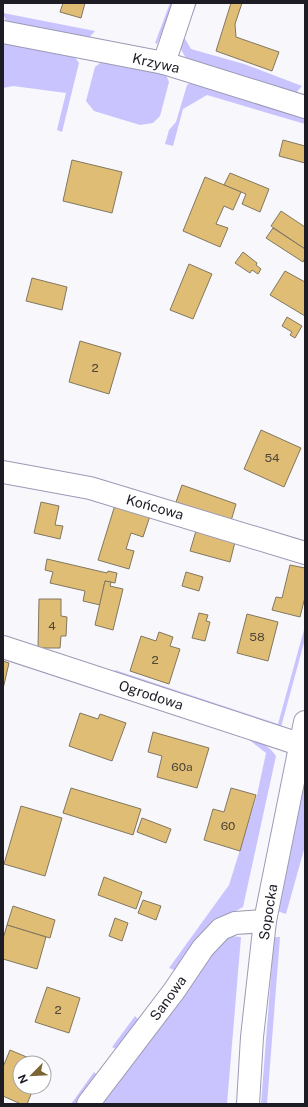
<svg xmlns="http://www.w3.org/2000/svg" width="308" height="1107" font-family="'Public Sans',sans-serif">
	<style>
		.green { fill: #c9c4fe }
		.building { fill: #dfbd74; stroke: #827760 }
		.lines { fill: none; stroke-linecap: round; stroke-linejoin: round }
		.minor-casing { stroke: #9c9ab4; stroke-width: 24 }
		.tertiary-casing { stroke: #9c9ab4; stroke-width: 24 }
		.minor { stroke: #fff; stroke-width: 22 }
		.tertiary { stroke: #fff; stroke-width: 22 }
		.labels { text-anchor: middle; stroke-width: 3; stroke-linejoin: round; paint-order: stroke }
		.number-label { font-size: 12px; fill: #4e4439 }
		.street-label { font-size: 14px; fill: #1d1c25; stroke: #fff }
	</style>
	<rect width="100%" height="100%" fill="#f7f7fc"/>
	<g class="green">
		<path d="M170,3h5l-18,41 -2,-1z"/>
		<path d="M192,3h5l-13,34 7,12 53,15 58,22 -7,8 -108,-34 -8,-14z"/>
		<path d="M3,13l92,18 -8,9 -79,-14z"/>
		<path d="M3,40l69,13 7,10 -17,69 -5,-2 9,-37 -53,-7 -10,2z"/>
		<path d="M105,59l59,11 5,12 -9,34 -7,7 -13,2 -46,-14 -8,-10 9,-34z"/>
		<path d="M197,79l108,35v10l-98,-29 -24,14 -10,37 -8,-2 4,-14 7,-8 11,-37z"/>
		<path d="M305,626v13l-24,88 -167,-53 1,-4 163,54z"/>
		<path d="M248,739c12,2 21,7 28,17l-33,151 -13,7 -53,57 -8,-3 60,-83 28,-90 9,-42z"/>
		<path d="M305,788v58l-19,68 -9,-3 23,-121z"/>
		<path d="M229,936l12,1 -14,167h-132l120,-157z"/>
		<path d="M274,937h6l-13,167h-6z"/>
		<path d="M135,1016l3,3 2,5 -24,25 -4,-2z"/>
		<path d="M94,1072l3,3 -1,6 -19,23h-6z"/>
	</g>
	<g class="building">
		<path d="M63,3h22l-4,15 -21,-6z"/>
		<path d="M229,3h13l-7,21 1,13 43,15 -7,19 -56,-20 15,-48z"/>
		<path d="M283,140l22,6v17l-26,-7z"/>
		<path d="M72,160l50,12 -10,41 -49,-12z"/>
		<path d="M230,173l39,16 -9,23 -18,-8 4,-10 -22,-9z"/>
		<path d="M205,177l36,15 -8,18 -9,-4 -8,18 12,4 -8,19 -37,-16z"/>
		<path d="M281,211l24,16v22l-34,-23z"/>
		<path d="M273,228l32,21v9l-2,4 -37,-24z"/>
		<path d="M243,252l14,11 -1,2 5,4 -3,5 -6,-4 -2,3 -15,-10z"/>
		<path d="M189,264l23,10 -19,45 -23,-9z"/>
		<path d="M285,271l20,11v34l-35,-21z"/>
		<path d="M32,278l35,9 -5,23 -36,-9z"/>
		<path d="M287,317l15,9 -7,12 -5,-3 2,-3 -10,-6z"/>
		<path d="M80,341l41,12 -12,41 -40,-12z"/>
		<path d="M261,430l40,18 -17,39 -40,-18z"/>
		<path d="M182,485l54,19 -5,17 -55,-19z"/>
		<path d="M41,502l18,4 -4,19 8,1 -3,13 -26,-6z"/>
		<path d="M115,505l35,11 -7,21 -12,-4 -5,16 8,2 -5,18 -31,-9z"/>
		<path d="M196,531l39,11 -5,20 -40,-11z"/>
		<path d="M47,559l60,14 1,-2 9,2 -2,10 -10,-2 -5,24 -17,-4 2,-10 -35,-8 3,-11 -8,-2z"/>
		<path d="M290,565l15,3v29l-5,20 -28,-7 4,-13 6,1z"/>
		<path d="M186,572l17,5 -4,14 -17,-5z"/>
		<path d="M105,581l6,1 -1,4 13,3 -10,41 -18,-5z"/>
		<path d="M39,599h22v17l6,1 -1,19h-5l-1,12h-22z"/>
		<path d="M199,613l9,2 -2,6 4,1 -5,19 -13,-3z"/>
		<path d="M247,614l31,8 -10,39 -31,-8z"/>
		<path d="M159,632l14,5 -3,9 10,3 -11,35 -39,-13 11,-35 15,5z"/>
		<path d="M3,661l6,2 -6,26z"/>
		<path d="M80,713l18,6 2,-5 26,9 -14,38 -43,-15z"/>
		<path d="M153,732l56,16 -12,40 -40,-11 5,-21 -14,-4z"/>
		<path d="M71,788l70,21 -8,26 -70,-22z"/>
		<path d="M231,788l25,7 -16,56 -36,-11 9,-31 11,3z"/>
		<path d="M21,806l41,12 -17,58 -41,-12z"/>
		<path d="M142,818l29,11 -5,14 -29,-11z"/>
		<path d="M104,877l38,15 -6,17 -38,-14z"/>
		<path d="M143,900l18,6 -5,14 -18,-7z"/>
		<path d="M13,906l42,14 -5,18 -43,-13z"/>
		<path d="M115,918l13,5 -6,18 -13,-5z"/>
		<path d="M7,925l39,12 -9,32 -34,-10v-20z"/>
		<path d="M47,987l33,11 -11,35 -34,-11z"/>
		<path d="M10,1050l31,13h-21v24h14l-7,17h-6l-18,-8v-29z"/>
	</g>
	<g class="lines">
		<g class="minor-casing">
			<g id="minor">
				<path d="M3,32l161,31 141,44"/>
				<path d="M164,63l20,-60"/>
				<path d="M3,472l87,16 215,65"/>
				<path d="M3,647l296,97"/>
				<path d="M88,1104l86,-113 29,-43 18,-19 14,-6 30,-2"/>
			</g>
		</g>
		<g class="tertiary-casing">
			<path id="tertiary" d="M248,1104l4,-67 13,-116 40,-199"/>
		</g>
		<use href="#minor" class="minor"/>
		<use href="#tertiary" class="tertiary"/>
	</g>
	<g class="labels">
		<g class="number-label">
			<text x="95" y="372">2</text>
			<text x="272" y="462">54</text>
			<text x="52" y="630">4</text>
			<text x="257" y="641">58</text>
			<text x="155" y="664">2</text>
			<text x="182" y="771">60a</text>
			<text x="228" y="830">60</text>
			<text x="58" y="1014">2</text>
		</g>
		<g class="street-label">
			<text transform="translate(156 63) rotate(13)" y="5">Krzywa</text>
			<text transform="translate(155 507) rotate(16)" y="5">Końcowa</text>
			<text transform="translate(151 695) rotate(18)" y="5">Ogrodowa</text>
			<text transform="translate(268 912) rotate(-81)" y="5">Sopocka</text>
			<text transform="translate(168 998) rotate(-54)" y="5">Sanowa</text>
		</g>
	</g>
	<rect width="308" height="1107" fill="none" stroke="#1d1c25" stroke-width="8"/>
	<g transform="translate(32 1075) rotate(246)"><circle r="19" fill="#ffffff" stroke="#a5a4a8"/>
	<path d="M0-3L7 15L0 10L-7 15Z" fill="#7b6535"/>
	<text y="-6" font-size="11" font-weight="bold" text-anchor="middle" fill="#1d1c25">N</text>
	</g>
</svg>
